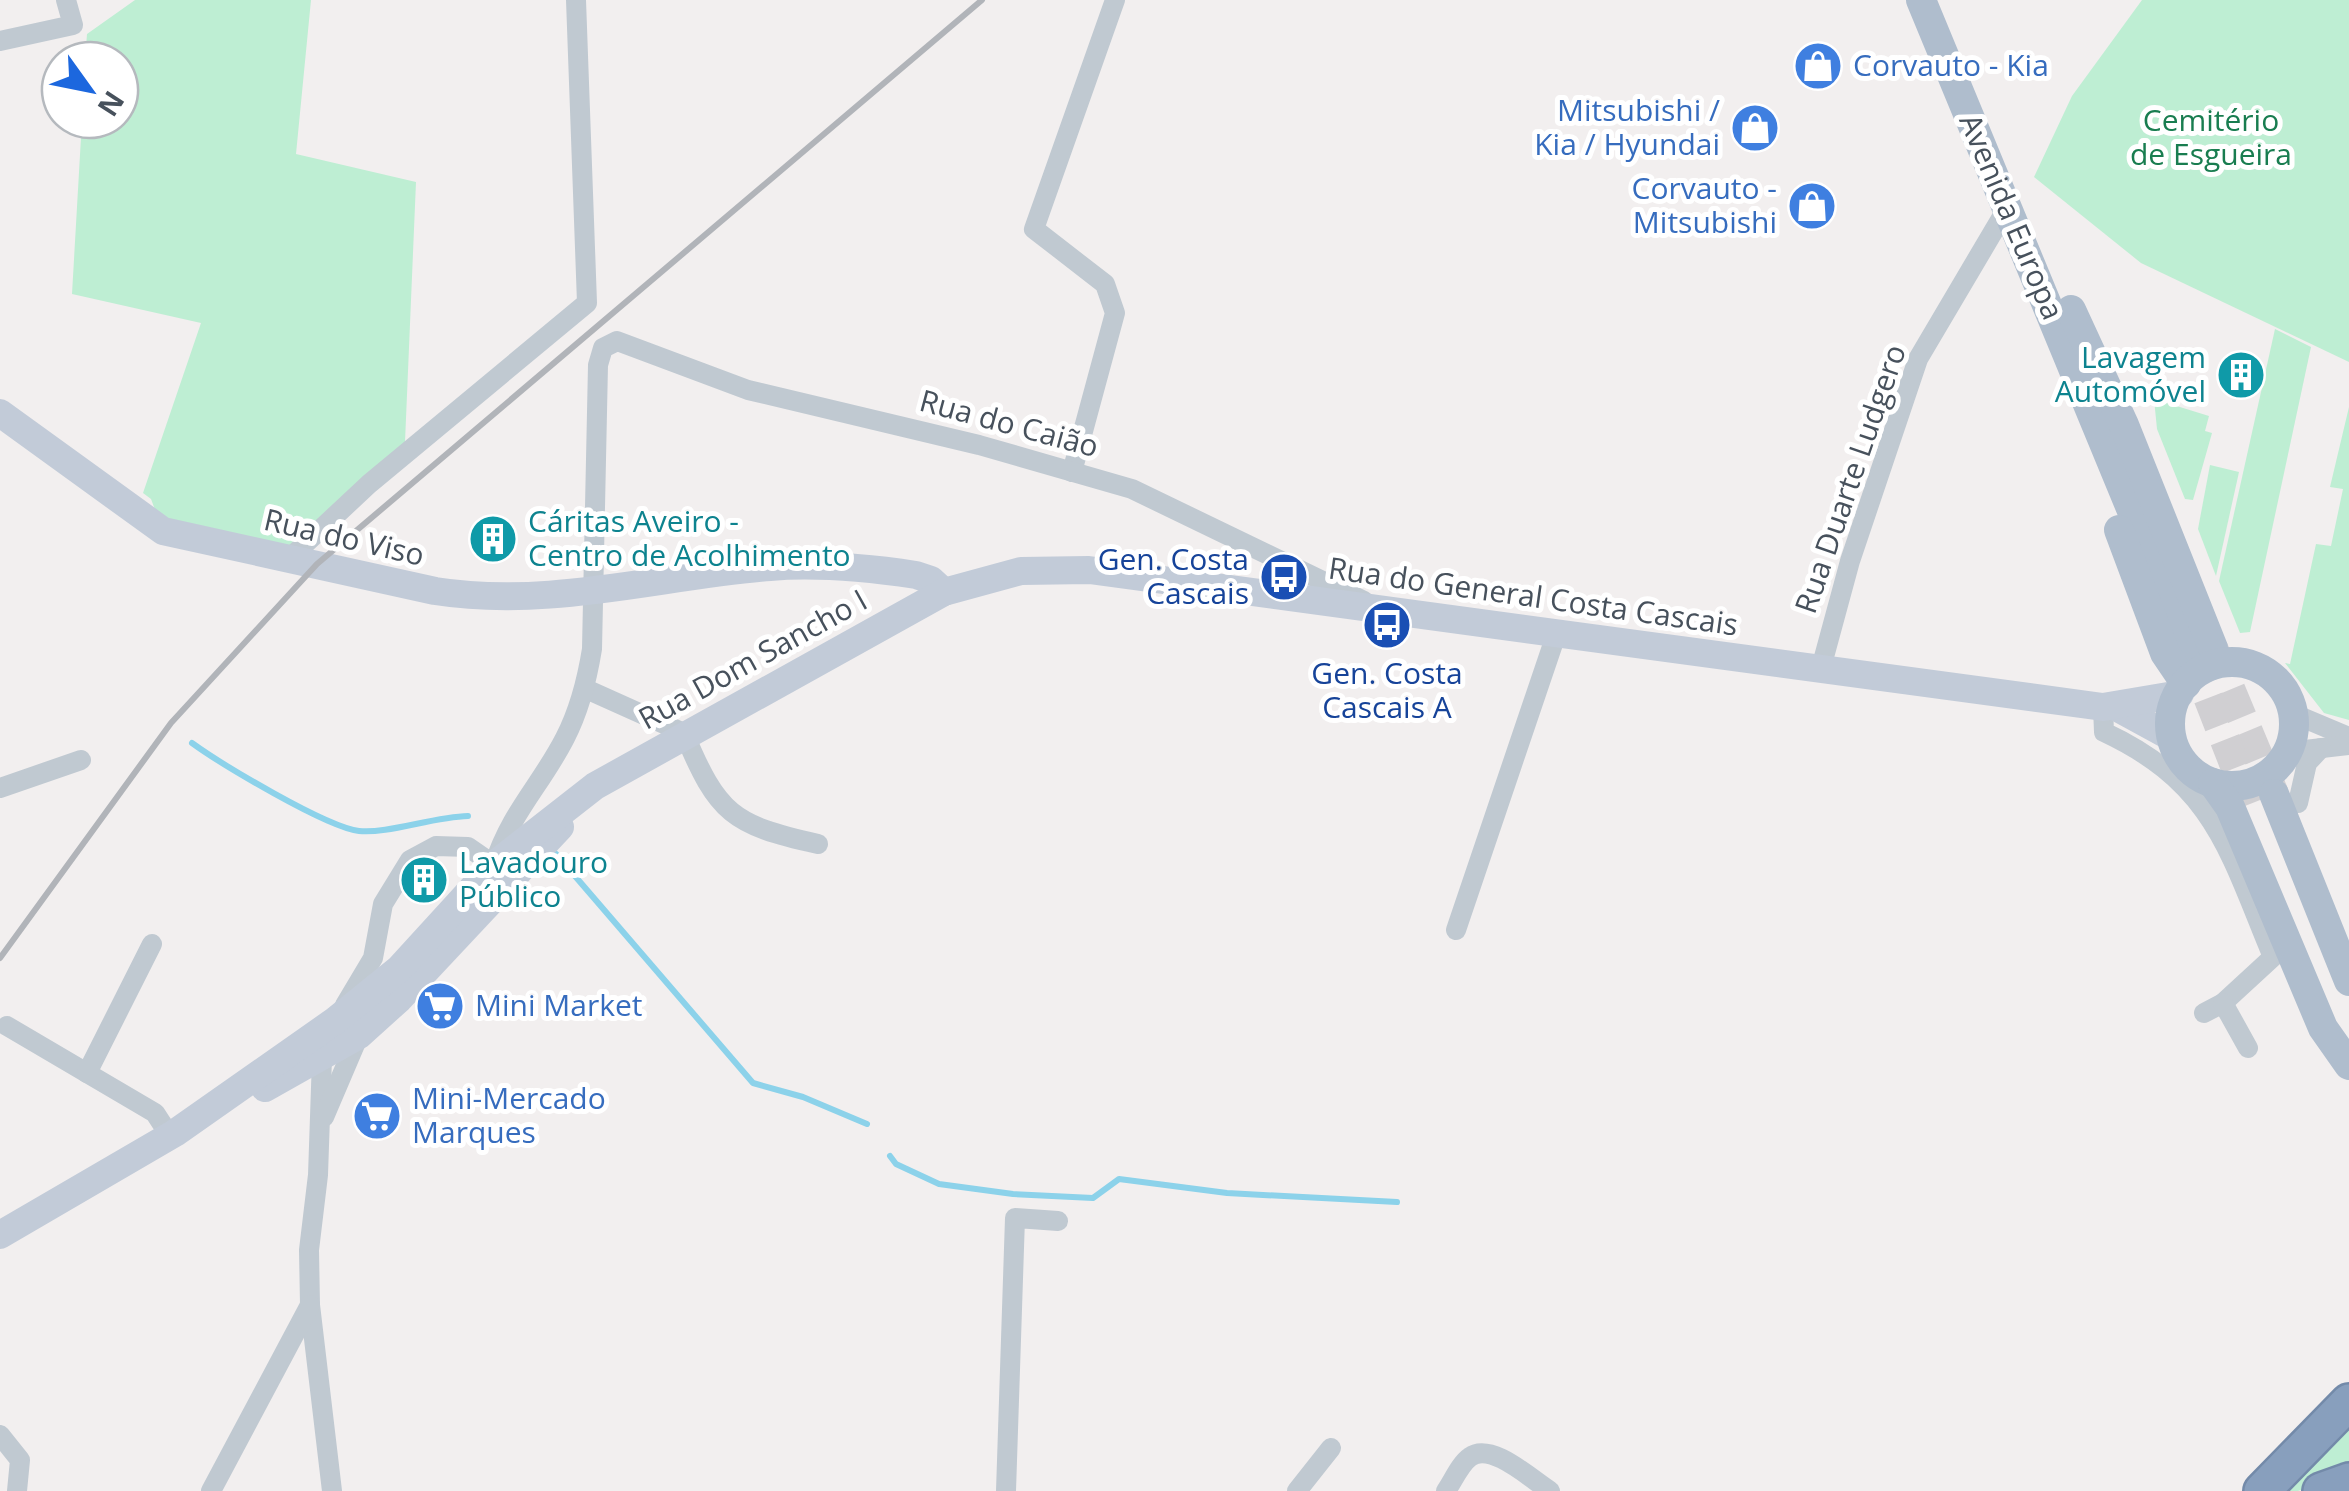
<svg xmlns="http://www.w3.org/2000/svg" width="2349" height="1491" font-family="'Open Sans',sans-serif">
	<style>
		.green { fill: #beeed3 }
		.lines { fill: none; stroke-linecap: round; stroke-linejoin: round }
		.stream { stroke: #8cd2ea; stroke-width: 6 }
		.primary-tunnel { stroke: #d0cfd2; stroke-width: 30; stroke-dasharray: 30 15; stroke-linecap: butt }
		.highway-casing { stroke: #738aa9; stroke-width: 40 }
		.street { stroke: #c0c9d1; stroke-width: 20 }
		.secondary { stroke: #c2cbd8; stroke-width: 28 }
		.primary { stroke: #afbdcd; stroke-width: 30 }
		.highway { stroke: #889fbd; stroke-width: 35 }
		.rail { stroke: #b1b4b9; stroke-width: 6 }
		.labels { text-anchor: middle; stroke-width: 10; stroke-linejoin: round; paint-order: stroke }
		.shop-label { font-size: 30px; fill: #366cbe; stroke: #fff; text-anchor: start }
		.park-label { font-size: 30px; fill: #197d50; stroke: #fff }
		.street-label { font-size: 30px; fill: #47515c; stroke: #fff }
		.culture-label { font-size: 30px; fill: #0d838f; stroke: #fff; text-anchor: start }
		.transit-label { font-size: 30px; fill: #164399; stroke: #fff; text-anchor: end }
	</style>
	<rect width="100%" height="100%" fill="#f2efef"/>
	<g class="green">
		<path d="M135,0h176l-15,154 120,28 -11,260 -114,115 -128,-26 -12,-32 -8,-6 58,-170 -129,-29 10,-174h38v-60h-35l2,-26z"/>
		<path d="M2142,0h207v362l-208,-99 -107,-86 38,-81z"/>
		<path d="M2275,329l36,18 -61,285 -10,1 -21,-52z"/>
		<path d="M2154,399l55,17 -4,15 7,2 -19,67 -8,-1 -28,-70z"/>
		<path d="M2349,407v313l-25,-7 -39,-50 5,1 26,-120 15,2 12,-57 -13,-2z"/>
		<path d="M2210,465l29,7 -23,104 -18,-47z"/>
		<path d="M2349,1421v52l-51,18h-19z"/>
	</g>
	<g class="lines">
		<g class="stream">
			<path d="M192,743c29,21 134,84 167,88 28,3 74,-14 109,-15"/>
			<path d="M556,854l197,229 50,14 64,27"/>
			<path d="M890,1156l6,8 43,20 74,10 80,4 26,-19 108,14 170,9"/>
		</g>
		<g class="primary-tunnel">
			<path d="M2213,648l61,146"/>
			<path d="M2192,656l58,148"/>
		</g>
		<g class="highway-casing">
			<g id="highway">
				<path d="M2262,1491l87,-89"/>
				<path d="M2321,1491l28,-10"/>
			</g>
		</g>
		<g class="street">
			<path d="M0,41l73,-16 -7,-25"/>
			<path d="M1072,472l43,-159 -10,-29 -71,-55 81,-229"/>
			<path d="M291,557l78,-73 218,-181 -11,-303"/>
			<path d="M1821,668l29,-107 68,-202 88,-149"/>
			<path d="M586,689l98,44c34,81 48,92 134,111"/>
			<path d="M2103,707l1,25c111,52 125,120 169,225l-50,46 -19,10"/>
			<path d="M2294,714l55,23"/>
			<path d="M2287,752l62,-7"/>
			<path d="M0,788l81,-28"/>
			<path d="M2298,803l9,-40 14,-15"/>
			<path d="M1456,930l101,-298"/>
			<path d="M2223,1003l25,45"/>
			<path d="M345,1005l28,-47 10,-54 27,-44 26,-14 32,1 26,18c17,-53 47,-80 71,-127 15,-29 22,-58 27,-89l6,-284 5,-17 14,-7 131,49 231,55 153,44 232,112"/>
			<path d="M7,1026l148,87 15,23"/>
			<path d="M322,1058l-4,117 -9,75 1,55 22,186"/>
			<path d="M87,1073l65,-129"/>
			<path d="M324,1117l35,-82"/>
			<path d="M0,1435l20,25 -3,31"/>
			<path d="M211,1491l99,-186"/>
			<path d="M1006,1491l9,-273 43,3"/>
			<path d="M1297,1491l34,-43"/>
			<path d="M1446,1491c7,-10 14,-27 24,-34 21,-16 62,23 80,34"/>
		</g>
		<g class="secondary">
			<path d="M0,413l163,118 272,60c114,18 223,-15 335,-24 47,-4 99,1 146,8l15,5 13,12"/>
			<path d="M2116,707l55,30"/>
			<path d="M265,1088l94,-53 40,-36 161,-172"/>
			<path d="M0,1235l175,-102 161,-113 63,-51 95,-104 101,-79 349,-194 77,-21 68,-1 1014,137 77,-13"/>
		</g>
		<g class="primary">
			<path d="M1921,0l271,656"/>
			<path d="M2071,310l53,115 89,223"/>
			<path d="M2119,530l46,123 21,31"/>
			<circle cx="2232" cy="724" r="62"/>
			<path d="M2213,783l17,24 93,221 26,37"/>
			<path d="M2274,794l75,187"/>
		</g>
		<use href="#highway" class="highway"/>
		<path class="rail" d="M0,958l171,-235 146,-159 665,-564"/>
	</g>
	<defs>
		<g id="shop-disc" transform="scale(2.5)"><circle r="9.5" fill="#3f7fe0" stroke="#fff"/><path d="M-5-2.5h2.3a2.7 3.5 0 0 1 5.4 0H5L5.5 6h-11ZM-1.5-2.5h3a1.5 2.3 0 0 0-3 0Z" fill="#fff"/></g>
		<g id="building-disc" transform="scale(2.5)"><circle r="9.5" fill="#0f9aa8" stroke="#fff"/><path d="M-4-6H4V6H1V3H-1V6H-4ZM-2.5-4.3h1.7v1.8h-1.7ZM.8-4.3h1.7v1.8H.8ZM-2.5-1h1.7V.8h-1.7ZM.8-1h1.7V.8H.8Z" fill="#fff"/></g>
		<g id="bus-disc" transform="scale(2.5)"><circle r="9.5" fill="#1a4fb4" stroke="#fff"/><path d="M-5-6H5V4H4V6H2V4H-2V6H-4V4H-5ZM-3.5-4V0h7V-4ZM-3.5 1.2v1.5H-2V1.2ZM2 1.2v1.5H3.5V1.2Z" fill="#fff"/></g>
		<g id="supermarket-disc" transform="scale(2.5)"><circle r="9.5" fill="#3f7fe0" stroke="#fff"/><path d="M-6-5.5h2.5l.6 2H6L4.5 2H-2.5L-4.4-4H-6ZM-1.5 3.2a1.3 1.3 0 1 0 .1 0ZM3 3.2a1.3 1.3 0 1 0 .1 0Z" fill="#fff"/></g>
	</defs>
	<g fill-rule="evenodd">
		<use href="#shop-disc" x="1818" y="66"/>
		<use href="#shop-disc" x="1755" y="128"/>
		<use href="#shop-disc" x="1812" y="206"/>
		<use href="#building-disc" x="2241" y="375"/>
		<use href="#building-disc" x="493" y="539"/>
		<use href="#bus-disc" x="1284" y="577"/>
		<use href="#bus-disc" x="1387" y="625"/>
		<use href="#building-disc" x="424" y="880"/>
		<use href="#supermarket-disc" x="440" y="1006"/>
		<use href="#supermarket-disc" x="377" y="1116"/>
	</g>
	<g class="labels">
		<g class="shop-label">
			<text x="1853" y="76">Corvauto - Kia</text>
			<text x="1720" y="121" text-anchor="end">Mitsubishi /<tspan x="1720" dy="34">Kia / Hyundai</tspan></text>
			<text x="1777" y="199" text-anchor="end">Corvauto -<tspan x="1777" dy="34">Mitsubishi</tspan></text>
			<text x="475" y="1016">Mini Market</text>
			<text x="412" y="1109">Mini-Mercado<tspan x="412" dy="34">Marques</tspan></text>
		</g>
		<g class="park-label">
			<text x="2211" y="131">Cemitério<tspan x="2211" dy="34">de Esgueira</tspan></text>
		</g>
		<g class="street-label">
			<text transform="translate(2011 217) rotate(67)" y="10">Avenida Europa</text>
			<text transform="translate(1009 424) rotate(15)" y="10">Rua do Caião</text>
			<text transform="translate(1851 479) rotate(-71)" y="10">Rua Duarte Ludgero</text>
			<text transform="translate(344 538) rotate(13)" y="10">Rua do Viso</text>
			<text transform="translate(1533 597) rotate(8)" y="10">Rua do General Costa Cascais</text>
			<text transform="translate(753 660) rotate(-29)" y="10">Rua Dom Sancho I</text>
		</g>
		<g class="culture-label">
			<text x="2206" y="368" text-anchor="end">Lavagem<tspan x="2206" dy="34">Automóvel</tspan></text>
			<text x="528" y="532">Cáritas Aveiro -<tspan x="528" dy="34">Centro de Acolhimento</tspan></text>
			<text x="459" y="873">Lavadouro<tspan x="459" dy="34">Público</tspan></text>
		</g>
		<g class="transit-label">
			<text x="1249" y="570">Gen. Costa<tspan x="1249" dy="34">Cascais</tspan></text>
			<text x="1387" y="684" text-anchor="middle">Gen. Costa<tspan x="1387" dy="34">Cascais A</tspan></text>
		</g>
	</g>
	<g transform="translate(90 90) rotate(123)"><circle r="48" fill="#ffffff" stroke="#b5b9be" stroke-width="2.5"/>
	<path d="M0-8L18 38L0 25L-18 38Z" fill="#1c67de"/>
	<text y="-15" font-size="28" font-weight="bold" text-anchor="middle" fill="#47515c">N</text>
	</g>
</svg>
